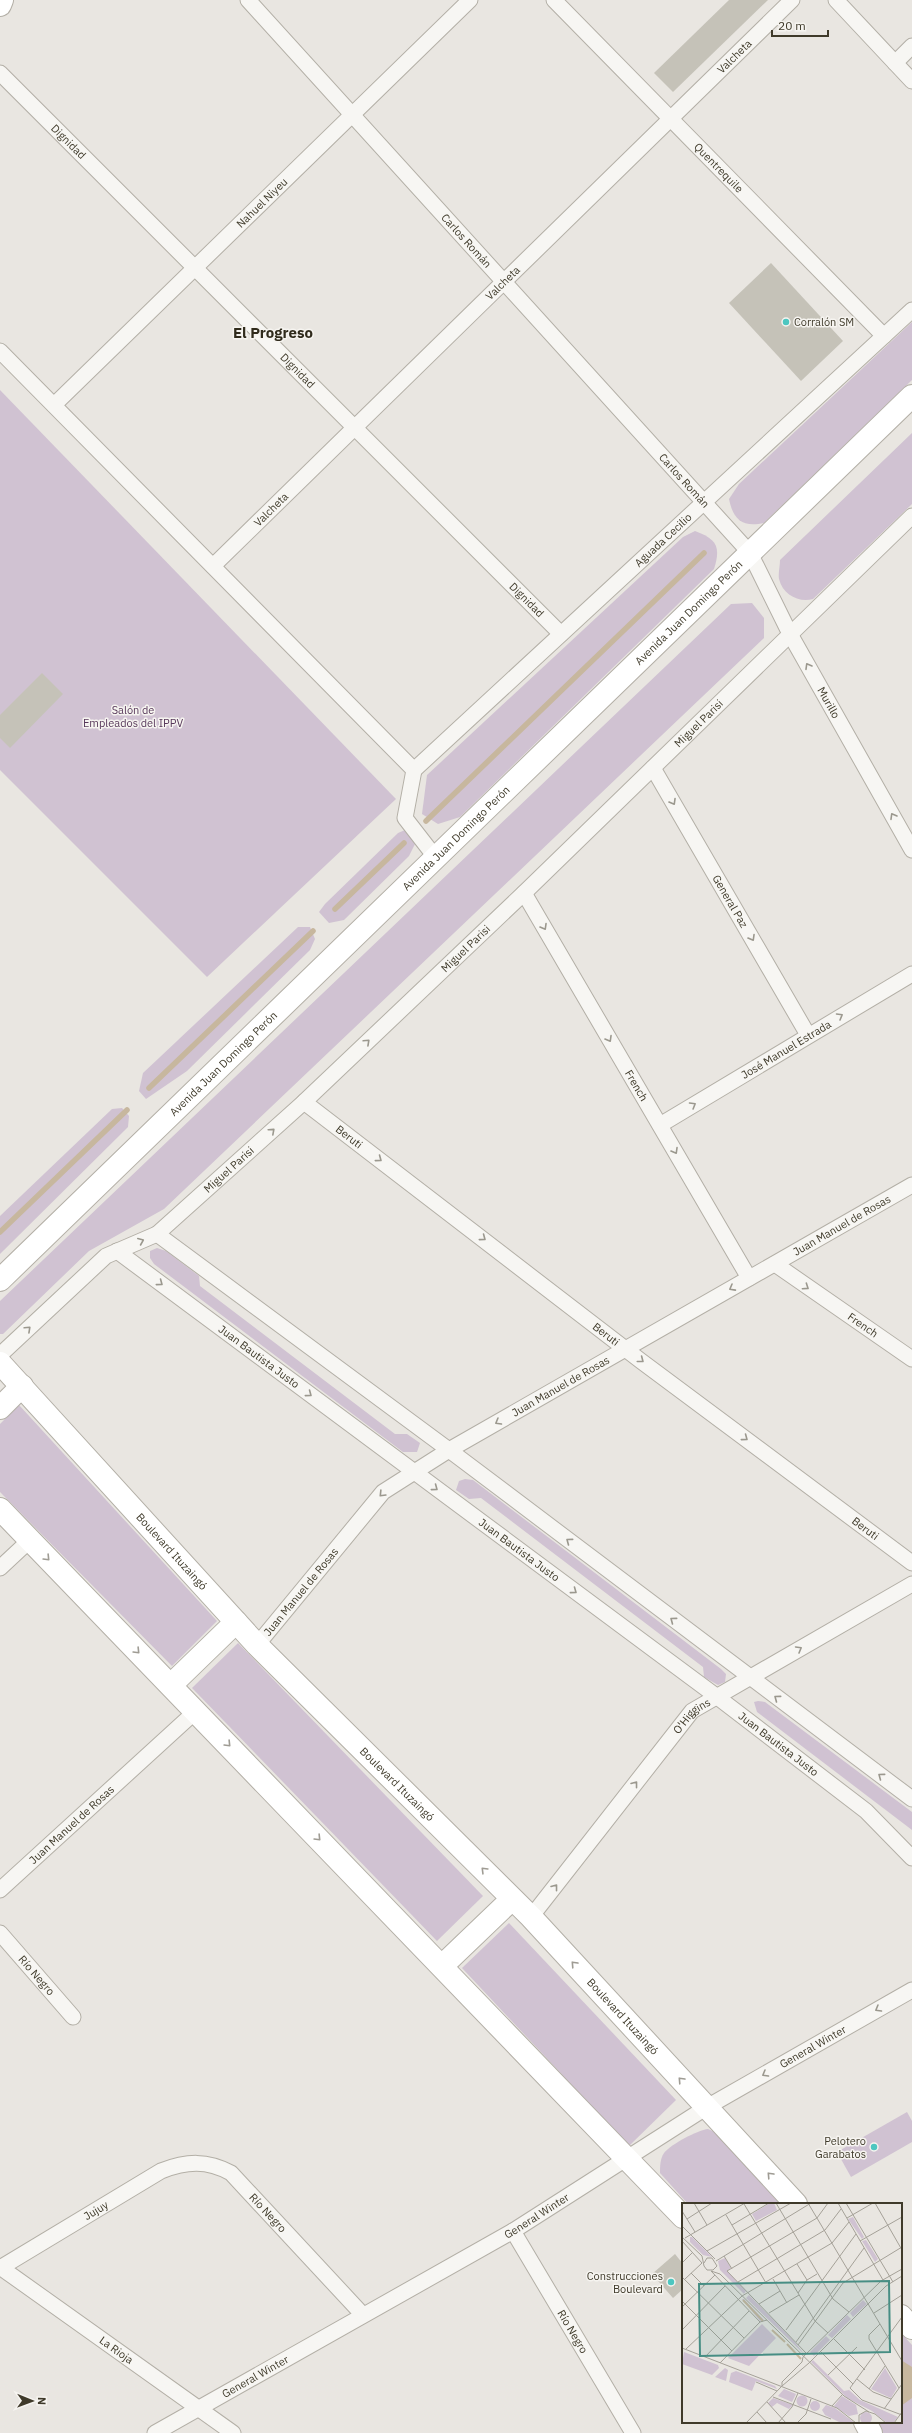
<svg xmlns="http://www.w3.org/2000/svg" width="912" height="2433" font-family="'IBM Plex Sans',sans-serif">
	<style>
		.green { fill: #d0c2d2 }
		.water { fill: #c7b79e }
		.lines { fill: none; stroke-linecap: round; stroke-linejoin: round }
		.stream { stroke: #c7b79e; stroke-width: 5.5 }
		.building { fill: #c5c2b8 }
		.minor-casing { stroke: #b3afa6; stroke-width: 17 }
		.secondary-casing { stroke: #b3afa6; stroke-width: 24 }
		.minor { stroke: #f7f6f3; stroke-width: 15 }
		.secondary { stroke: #fff; stroke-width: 22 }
		.oneway { stroke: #9b988e }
		.oneway2 { stroke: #9f9c94 }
		.poi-dot { fill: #4dc6c0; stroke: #f6f4f0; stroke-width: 1.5 }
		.labels { text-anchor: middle; stroke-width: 3; stroke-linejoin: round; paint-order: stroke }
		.street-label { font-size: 11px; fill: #3f3a2a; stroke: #f6f4f0 }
		.poi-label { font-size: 11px; fill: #3f3a2a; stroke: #f6f4f0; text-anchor: end }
		.park-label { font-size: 11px; fill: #57385a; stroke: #f6f4f0 }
		.district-label { font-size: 15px; font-weight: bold; fill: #302b1c; stroke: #f6f4f0 }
		.inset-river { fill: none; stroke: #c7b79e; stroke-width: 2 }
		.inset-road { fill: none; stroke: #a5a198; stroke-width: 1 }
		.view { fill: #478e84; fill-opacity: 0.15; stroke: #478e84; stroke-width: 2 }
		.inset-edge { fill: none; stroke: #3f3a2a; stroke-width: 2 }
	</style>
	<rect width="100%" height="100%" fill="#e9e6e1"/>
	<g class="green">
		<path d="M912,322v58l-148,143c-22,5 -31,-4 -35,-24l10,-15z"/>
		<path d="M0,390l396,409 -189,178 -207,-207z"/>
		<path d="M912,433v71l-99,95c-14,4 -30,-4 -34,-20 -1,-5 1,-13 1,-19z"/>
		<path d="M695,531c22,8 26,16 19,38l-254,248 -22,7 -16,-10 5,-39 256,-238z"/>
		<path d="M752,603l12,15v20l-600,571 -75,42 -86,83h-3v-33l731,-697z"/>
		<path d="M405,830l10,8v6l-6,12 -65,64 -15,3 -10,-11 6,-8 73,-71z"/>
		<path d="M298,927h12l5,12 -5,11 -123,121 -41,28 -7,-8 4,-18z"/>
		<path d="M122,1108l7,8 -1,11 -128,127v-38l112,-107z"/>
		<path d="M157,1248l9,3 33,25 1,10 195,148h12l13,9 -3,9h-14l-249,-188 -4,-6v-7z"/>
		<path d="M19,1405l198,216 -45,45 -172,-174v-68z"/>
		<path d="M465,1479l8,1 248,189 5,5 -1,8 -7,3 -14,-8 -1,-10 -222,-169 -12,1 -13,-9 3,-9z"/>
		<path d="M238,1643l245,253 -46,45 -245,-253z"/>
		<path d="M758,1701l7,1 147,110v18l-155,-118 -3,-10z"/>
		<path d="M509,1923l167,177 -47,46 -167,-178z"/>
		<path d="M907,2112l5,9v21l-61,35 -14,-25z"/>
		<path d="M708,2129l9,4 65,71h-94l-28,-31c0,-7 0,-14 4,-20 7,-9 34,-23 44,-24z"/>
		<path d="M901,2333l11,12v88h-29l-6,-11h24z"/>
	</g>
	<path class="water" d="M901,2360l11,7v31l-11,8z"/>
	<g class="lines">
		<g class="stream">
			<path d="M426,821l278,-268"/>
			<path d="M335,909l69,-66"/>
			<path d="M149,1088l164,-157"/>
			<path d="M0,1232l127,-122"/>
		</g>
	</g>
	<g class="building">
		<path d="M729,0h39l-95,92 -19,-19z"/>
		<path d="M771,263l72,78 -42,40 -72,-78z"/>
		<path d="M42,673l21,21 -53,54 -10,-10v-23z"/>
		<path d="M675,2254l8,10v25l-10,9 -21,-24z"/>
	</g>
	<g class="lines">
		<g class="minor-casing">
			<g id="minor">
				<path id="s1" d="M248,0l502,553 40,81 122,216"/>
				<path id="s2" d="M554,0l330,336"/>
				<path d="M836,0l76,81"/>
				<path d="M895,63l17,-17"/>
				<path id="s3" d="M0,73l561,561"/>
				<path d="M0,351l414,419 -9,48 31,40"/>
				<path id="s4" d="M54,405l416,-405"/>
				<path id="s5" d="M213,566l579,-566"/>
				<path id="s6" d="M653,768l155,267"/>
				<path id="s7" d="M414,770l498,-460"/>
				<path id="s8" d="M524,893l225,385"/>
				<path id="s9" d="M304,1102l337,259 271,202"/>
				<path id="s10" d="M660,1125l252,-151"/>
				<path d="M157,1234l292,216 463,349"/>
				<path id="s11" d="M117,1251l599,445 150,115 46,47"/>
				<path id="s12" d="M775,1264l137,95"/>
				<path id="s13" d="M0,1355l106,-99 51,-22 147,-132 220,-209 388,-377"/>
				<path d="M0,1568l30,-28"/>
				<path id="s14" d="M257,1645l126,-153 66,-42 463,-265"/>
				<path id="s15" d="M0,1890l196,-179"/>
				<path id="s16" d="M531,1917l161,-206 220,-127"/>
				<path id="s17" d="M0,1933l73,84"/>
				<path id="s18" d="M513,2231l120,202"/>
				<path id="s19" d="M0,2267l233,166"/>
				<path id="s20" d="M0,2268l161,-97c26,-10 46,-11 70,2l132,142"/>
				<path id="s21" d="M155,2433l358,-202 194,-124 205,-117"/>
			</g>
		</g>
		<g class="secondary-casing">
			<g id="secondary">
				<path d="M0,5l2,-5"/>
				<path id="s22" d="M0,1280l912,-884"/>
				<path id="s23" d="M0,1363l257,282 274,272 265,287"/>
				<path d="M0,1408l22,-22"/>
				<path d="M0,1509l683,708"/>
				<path d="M171,1685l65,-63"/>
				<path d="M442,1966l70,-67"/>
				<path d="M901,2316l11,12"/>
				<path d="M865,2422l6,11"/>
			</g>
		</g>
		<use href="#minor" class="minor"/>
		<use href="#secondary" class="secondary"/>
	</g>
	<defs><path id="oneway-chevron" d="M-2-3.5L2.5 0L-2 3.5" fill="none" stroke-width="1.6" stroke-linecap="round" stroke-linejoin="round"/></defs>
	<g class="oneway">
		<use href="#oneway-chevron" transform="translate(808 666) rotate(-120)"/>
		<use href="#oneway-chevron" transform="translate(673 802) rotate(60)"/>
		<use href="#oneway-chevron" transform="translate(893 816) rotate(-120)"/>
		<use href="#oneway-chevron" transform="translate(544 927) rotate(60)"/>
		<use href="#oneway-chevron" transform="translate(752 938) rotate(60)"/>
		<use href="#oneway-chevron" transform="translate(840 1016) rotate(-30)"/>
		<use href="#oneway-chevron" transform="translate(609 1039) rotate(60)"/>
		<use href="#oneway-chevron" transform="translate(367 1042) rotate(-43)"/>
		<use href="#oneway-chevron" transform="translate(693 1105) rotate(-31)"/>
		<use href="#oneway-chevron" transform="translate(272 1131) rotate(-42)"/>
		<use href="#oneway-chevron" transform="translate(675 1151) rotate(60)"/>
		<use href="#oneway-chevron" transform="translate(379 1159) rotate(37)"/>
		<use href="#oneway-chevron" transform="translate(483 1238) rotate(37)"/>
		<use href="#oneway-chevron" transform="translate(141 1241) rotate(-23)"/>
		<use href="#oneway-chevron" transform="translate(160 1283) rotate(37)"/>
		<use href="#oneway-chevron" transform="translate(806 1287) rotate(34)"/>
		<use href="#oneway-chevron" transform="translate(732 1288) rotate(151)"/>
		<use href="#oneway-chevron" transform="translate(28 1329) rotate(-43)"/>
		<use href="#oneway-chevron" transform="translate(641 1360) rotate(38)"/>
		<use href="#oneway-chevron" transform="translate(309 1394) rotate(37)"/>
		<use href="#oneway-chevron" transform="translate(498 1422) rotate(150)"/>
		<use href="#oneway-chevron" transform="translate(745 1438) rotate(37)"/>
		<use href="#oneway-chevron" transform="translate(435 1488) rotate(37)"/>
		<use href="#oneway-chevron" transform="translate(382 1494) rotate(134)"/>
		<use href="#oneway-chevron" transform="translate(569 1541) rotate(-143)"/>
		<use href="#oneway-chevron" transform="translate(574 1591) rotate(36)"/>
		<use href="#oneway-chevron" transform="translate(673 1620) rotate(-143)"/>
		<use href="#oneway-chevron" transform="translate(799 1649) rotate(-30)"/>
		<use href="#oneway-chevron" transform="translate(777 1698) rotate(-143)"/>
		<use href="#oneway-chevron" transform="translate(881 1776) rotate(-143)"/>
		<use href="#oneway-chevron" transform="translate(635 1784) rotate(-52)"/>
		<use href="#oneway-chevron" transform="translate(555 1887) rotate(-52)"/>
		<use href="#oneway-chevron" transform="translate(878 2009) rotate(150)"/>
		<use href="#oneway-chevron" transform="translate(765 2074) rotate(150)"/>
	</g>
	<g class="oneway2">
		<use href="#oneway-chevron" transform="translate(47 1558) rotate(46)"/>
		<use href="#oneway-chevron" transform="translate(137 1651) rotate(46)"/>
		<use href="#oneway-chevron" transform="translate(228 1744) rotate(46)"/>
		<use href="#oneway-chevron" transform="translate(318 1838) rotate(46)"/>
		<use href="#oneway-chevron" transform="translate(484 1870) rotate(-135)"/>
		<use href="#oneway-chevron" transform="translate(574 1964) rotate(-133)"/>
		<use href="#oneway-chevron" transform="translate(681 2080) rotate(-133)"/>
		<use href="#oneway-chevron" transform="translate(770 2175) rotate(-133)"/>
	</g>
	<g class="poi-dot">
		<circle cx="786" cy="322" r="4"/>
		<circle cx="874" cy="2147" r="4"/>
		<circle cx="671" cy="2282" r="4"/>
	</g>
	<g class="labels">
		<g class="street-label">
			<text dy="4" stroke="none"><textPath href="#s5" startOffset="729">Valcheta</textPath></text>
			<text dy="4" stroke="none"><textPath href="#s3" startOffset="97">Dignidad</textPath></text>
			<text dy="4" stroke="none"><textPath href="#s2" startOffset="235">Quentrequile</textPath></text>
			<text dy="4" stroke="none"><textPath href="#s4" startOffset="290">Nahuel Niyeu</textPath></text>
			<text dy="4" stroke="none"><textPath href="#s1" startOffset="325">Carlos Román</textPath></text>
			<text dy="4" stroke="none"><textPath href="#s5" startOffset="405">Valcheta</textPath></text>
			<text dy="4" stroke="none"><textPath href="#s3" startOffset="421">Dignidad</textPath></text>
			<text dy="4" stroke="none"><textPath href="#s1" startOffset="649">Carlos Román</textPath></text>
			<text dy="4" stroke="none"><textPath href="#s5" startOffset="81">Valcheta</textPath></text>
			<text dy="4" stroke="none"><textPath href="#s7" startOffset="339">Aguada Cecilio</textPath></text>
			<text dy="4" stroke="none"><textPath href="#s3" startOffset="745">Dignidad</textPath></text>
			<text dy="4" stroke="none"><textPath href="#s22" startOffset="959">Avenida Juan Domingo Perón</textPath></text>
			<text dy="4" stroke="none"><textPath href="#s1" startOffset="916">Murillo</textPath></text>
			<text dy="4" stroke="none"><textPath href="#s13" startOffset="945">Miguel Parisi</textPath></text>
			<text dy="4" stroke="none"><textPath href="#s22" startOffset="635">Avenida Juan Domingo Perón</textPath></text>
			<text dy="4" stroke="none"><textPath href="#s6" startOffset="154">General Paz</textPath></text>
			<text dy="4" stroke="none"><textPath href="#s13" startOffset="621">Miguel Parisi</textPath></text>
			<text dy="4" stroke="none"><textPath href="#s10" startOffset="147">José Manuel Estrada</textPath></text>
			<text dy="4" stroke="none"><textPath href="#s22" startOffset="311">Avenida Juan Domingo Perón</textPath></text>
			<text dy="4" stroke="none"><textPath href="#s8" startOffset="223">French</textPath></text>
			<text dy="4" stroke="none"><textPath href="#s9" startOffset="57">Beruti</textPath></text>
			<text dy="4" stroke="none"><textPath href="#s13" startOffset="297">Miguel Parisi</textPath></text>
			<text dy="4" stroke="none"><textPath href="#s14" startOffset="729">Juan Manuel de Rosas</textPath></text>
			<text dy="4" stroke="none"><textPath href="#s12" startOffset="107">French</textPath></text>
			<text dy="4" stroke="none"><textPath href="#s9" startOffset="381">Beruti</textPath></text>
			<text dy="4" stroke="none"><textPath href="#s11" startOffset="177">Juan Bautista Justo</textPath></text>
			<text dy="4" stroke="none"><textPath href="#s14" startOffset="405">Juan Manuel de Rosas</textPath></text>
			<text dy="4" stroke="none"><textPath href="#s9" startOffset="705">Beruti</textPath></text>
			<text dy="4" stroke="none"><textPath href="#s11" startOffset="501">Juan Bautista Justo</textPath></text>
			<text dy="4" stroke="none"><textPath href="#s23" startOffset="255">Boulevard Ituzaingó</textPath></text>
			<text dy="4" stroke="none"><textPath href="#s14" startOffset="69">Juan Manuel de Rosas</textPath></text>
			<text dy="4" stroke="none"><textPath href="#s16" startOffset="258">O'Higgins</textPath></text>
			<text dy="4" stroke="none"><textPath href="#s11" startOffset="825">Juan Bautista Justo</textPath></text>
			<text dy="4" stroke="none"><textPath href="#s23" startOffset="579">Boulevard Ituzaingó</textPath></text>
			<text dy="4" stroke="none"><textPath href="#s15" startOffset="97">Juan Manuel de Rosas</textPath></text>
			<text dy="4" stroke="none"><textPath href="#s17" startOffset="56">Río Negro</textPath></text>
			<text dy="4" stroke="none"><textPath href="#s23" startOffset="903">Boulevard Ituzaingó</textPath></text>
			<text dy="4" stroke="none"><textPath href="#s21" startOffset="763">General Winter</textPath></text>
			<text dy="4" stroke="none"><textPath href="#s20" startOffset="112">Jujuy</textPath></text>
			<text dy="4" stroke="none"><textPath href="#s20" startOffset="315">Río Negro</textPath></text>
			<text dy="4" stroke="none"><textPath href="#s21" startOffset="439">General Winter</textPath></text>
			<text dy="4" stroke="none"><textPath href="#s18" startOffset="117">Río Negro</textPath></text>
			<text dy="4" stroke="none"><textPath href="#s19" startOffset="143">La Rioja</textPath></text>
			<text dy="4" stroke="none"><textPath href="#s21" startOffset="115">General Winter</textPath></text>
		</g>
		<g class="poi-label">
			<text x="794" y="326" text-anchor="start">Corralón SM</text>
			<text x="866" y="2145">Pelotero<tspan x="866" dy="13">Garabatos</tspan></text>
			<text x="663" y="2280">Construcciones<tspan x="663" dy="13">Boulevard</tspan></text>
		</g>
		<g class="park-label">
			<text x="133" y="714">Salón de<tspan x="133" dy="13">Empleados del IPPV</tspan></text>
		</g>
		<g class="district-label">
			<text x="273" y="338">El Progreso</text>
		</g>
	</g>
	<g transform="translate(682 2203)">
		<rect width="220" height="220" fill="#e9e6e1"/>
		<path d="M88,0h4l3,7 -21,11 -4,-7zM171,14l11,20 -2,2 -14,-20zM8,34h2l20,20 -9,-2 -13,-13zM184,37l12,19 -3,3 -13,-21zM43,55l6,10 -4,3 19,20 -2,3 -24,-24 -2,-9zM67,92l45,46 10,13 -58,-56zM60,96h2l20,21 -4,1zM181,97l4,4 -14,13 -3,-4zM165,112l4,4 -19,19 -4,-3zM80,121l14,14 -27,28 -21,-8zM144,133l4,4 -16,16 -4,-4zM2,149l34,13 1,3 -7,7 -30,-11zM131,157l31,31 5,-1 11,10 38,17 -5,6h-6l-15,-12 -25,-13 -36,-36zM43,165l3,2 -2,11 -11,-4zM203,165l12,20 -6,10 -20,-9zM54,168l39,15 2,3 -21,-8 -4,10 -23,-9 2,-9zM102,186l12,5 -4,8 -14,-6zM114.5 198a5.5 5.5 0 1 1 11 0a5.5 5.5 0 1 1-11 0ZM160,193l14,9 2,9 -9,2 -15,-10zM91,195l20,7 -4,4 -12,-6 -5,4 -4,-4zM128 203a5 5 0 1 1 10 0a5 5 0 1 1-10 0ZM144,202l9,3 20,15h-14l-16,-8 -3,-5zM178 215a6 6 0 1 1 12 0a6 6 0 1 1-12 0Z" fill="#d0c2d2"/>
		<path class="inset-river" d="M61,97l20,21M90,127l13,12M105,141l14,15"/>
		<path class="inset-road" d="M12,0l13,22M94,0l57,96 16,13M126,0l94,158M156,0l45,77M164,0l47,79M193,0l27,47M62,1l71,117 13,12M0,8l13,21M44,12l40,68M165,15l26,-15M5,16l25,-16M50,22l37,-22M0,23l33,33M0,34l20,19 2,10 3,4h6l4,-4 -5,-8h-5l-3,5M3,35l60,-35M0,38l20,22 -17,16M178,38l42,-24M25,48l84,-48M42,53l8,13M34,58l95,-58M0,60l11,-11M115,61l10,16M29,68l49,51M29,68l9,3 124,122 25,16M9,70l13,13M0,74l62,61M91,76l14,24M56,79l87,-52 16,-21M116,90l9,-13 10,-6M0,98l50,50M77,101l21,-13M0,104l33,-32M87,110l30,-18M192,110l28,-18M220,114l-52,71 12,12 40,15M198,121l-11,11v4l30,49M0,127l43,-44M104,127l70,-96M151,135l32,32M114,139l68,-94M116,142l45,-62 59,-36M0,145l155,60 19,15M4,146l56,-53 90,-53 17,-21M138,148l33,33M124,150l-79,-82 90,-53 11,-15M23,154l44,-46M121,154l78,-76 21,-12M38,160l40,-41 7,-2M127,160l77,-77 16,-10M146,172l29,-28M175,176l16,13 18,7M74,179l21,9M100,183l27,-23M187,186l16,-23M91,194l58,22M85,199l19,21M150,203l10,-11M202,206l18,-25M75,209l10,11M64,220l36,-37v-4l20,-20 1,-5M96,220l14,-16 6,-14M115,220l9,-9 5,-15M177,220v-8l7,-4 9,3 11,9M212,220l8,-11"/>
		<path class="view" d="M207,78l1,71 -190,4 -1,-72z"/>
		<rect width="220" height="220" class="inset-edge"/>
	</g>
	<g transform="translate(32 2401) rotate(91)" stroke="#f6f4f0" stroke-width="3" paint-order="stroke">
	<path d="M0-3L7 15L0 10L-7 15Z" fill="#3f3a2a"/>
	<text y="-6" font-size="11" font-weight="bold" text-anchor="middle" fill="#3f3a2a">N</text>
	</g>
	<path d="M772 30v6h56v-6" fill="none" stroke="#3f3a2a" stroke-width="2"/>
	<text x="778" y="30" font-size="12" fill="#3f3a2a" stroke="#f6f4f0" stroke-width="3" paint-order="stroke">20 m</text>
</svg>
